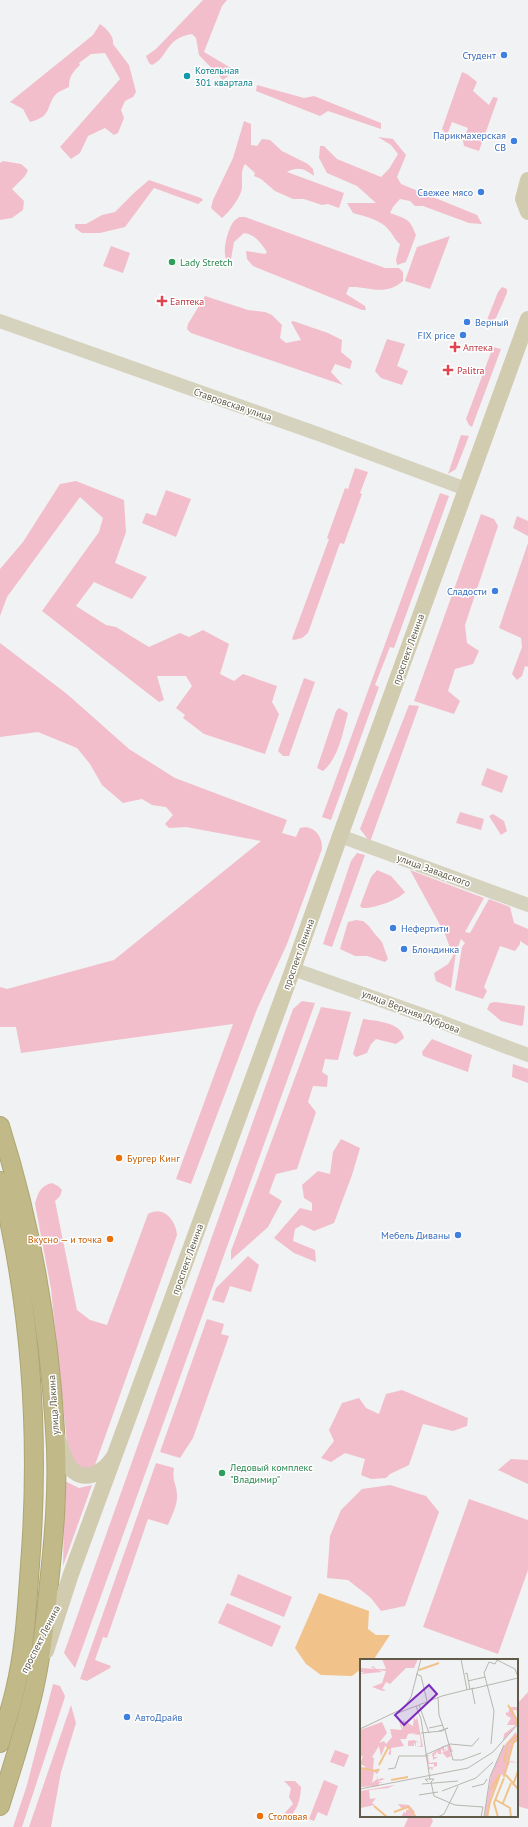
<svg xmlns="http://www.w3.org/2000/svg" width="528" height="1827" font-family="'PT Sans',sans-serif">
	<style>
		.green { fill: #f2becc }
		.water { fill: #f1c38a }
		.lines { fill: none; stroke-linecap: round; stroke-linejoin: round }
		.highway-casing { stroke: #ada672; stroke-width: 20 }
		.secondary { stroke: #d5d2be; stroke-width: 14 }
		.primary { stroke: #d1cbb0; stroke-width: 16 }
		.highway { stroke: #c1b987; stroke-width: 18 }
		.shop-dot { fill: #3f7fe0; stroke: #fff; stroke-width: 1.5 }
		.culture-dot { fill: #0f9aa8; stroke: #fff; stroke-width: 1.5 }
		.leisure-dot { fill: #2e9e5b; stroke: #fff; stroke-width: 1.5 }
		.health-dot { fill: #e0444e; stroke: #fff; stroke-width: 1.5 }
		.food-dot { fill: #e8710a; stroke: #fff; stroke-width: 1.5 }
		.labels { text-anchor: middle; stroke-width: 3; stroke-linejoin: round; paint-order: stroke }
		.shop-label { font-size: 10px; fill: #366cbe; stroke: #fff; text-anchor: end }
		.culture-label { font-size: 10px; fill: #0d838f; stroke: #fff; text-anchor: start }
		.leisure-label { font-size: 10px; fill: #27864d; stroke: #fff; text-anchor: start }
		.health-label { font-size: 10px; fill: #be3a42; stroke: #fff; text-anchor: start }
		.street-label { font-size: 10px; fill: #5f5b48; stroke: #fff }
		.food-label { font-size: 10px; fill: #c56008; stroke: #fff; text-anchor: start }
		.inset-river { fill: none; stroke: #f1c38a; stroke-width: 2 }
		.inset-road { fill: none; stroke: #b7b6af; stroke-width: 1 }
		.view { fill: #7b2cbf; fill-opacity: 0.15; stroke: #7b2cbf; stroke-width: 2 }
		.inset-edge { fill: none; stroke: #5f5b48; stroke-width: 2 }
	</style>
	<rect width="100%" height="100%" fill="#f1f2f3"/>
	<g class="green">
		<path d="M203,0h24l-5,6 -18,46 27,16v6l-8,6 -24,-25 -3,-17 -4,-4c-27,4 -24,24 -40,31l-3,-2 -3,-7 10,-7z"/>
		<path d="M100,24c7,5 14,12 13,20l16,21 7,27 -3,5 -8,4 -4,9 3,8 -6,15 -4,2 -9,-7 -17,8 -8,17 -9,6 -11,-12 60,-68 -15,-26 -14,1 -12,9 1,2c-7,7 -11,11 -11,22 -4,2 -9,4 -12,6 -12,12 -3,23 -27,29l-7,-13 -13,-7 83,-67z"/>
		<path d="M462,72l5,2 10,8 -4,9 16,14 4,-8 5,1 -19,53 -15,-5 -1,-5 5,-13 -16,-6 -5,13 -5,-6z"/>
		<path d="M257,85l47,13 10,-2 67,27v6l-53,-18 -8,5 -64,-25z"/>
		<path d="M244,121l7,3v21l6,1 5,-7 8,1 12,11 26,13 5,5 1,7c-9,-7 -16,-10 -27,-4l57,21 -5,15 -11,-4 -6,1 -18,-6h-11l-18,-8 -14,-12 -7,-3 1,-3 -10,-9c-6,9 -1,19 -4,28 -4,10 -11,19 -19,26l-11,-10 2,-8 20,-42z"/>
		<path d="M378,137l15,2 13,16 -9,22 4,7 76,31 5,9 -13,-1 -46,-17h-8l-5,-5 -10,-2 -7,8 -3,6c17,6 20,6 26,22l-10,27 -9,3 -1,-5 4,-16c-6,-5 -7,-10 -12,-15 -7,-9 -24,-13 -35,-16l-6,-10h29l-19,-17 -30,-13 -8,-15 1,-12h4l13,13 44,18 8,-8 9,-15 -7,-9z"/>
		<path d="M3,161l18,3 7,6 -3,6 -13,13 12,12 -1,9 -11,8 -12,2v-57z"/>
		<path d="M149,180l52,18 2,2 -5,4 -44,-16 -29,39 -25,6h-18l-7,-5v-4h11l16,-9 13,-3 20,-20z"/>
		<path d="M239,217h6l140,51h14l4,4v9c-18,16 -33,5 -54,6l-3,7 19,12 1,4h-4l-109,-44 -6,-7 -1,-8 19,3 2,-2c-7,-10 -11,-17 -23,-19l-10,9 -3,17 -3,2c-7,-6 -1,-29 4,-37 1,-3 5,-5 7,-7z"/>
		<path d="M450,236l-20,53 -25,-8 12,-34z"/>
		<path d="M111,246l19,7 -7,20 -20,-7z"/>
		<path d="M502,287l5,2v4l-11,25 -7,4 -2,-2 11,-28z"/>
		<path d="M205,296l43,14 17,2 7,3 10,10 -2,13 6,5 15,-3 -10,-18 2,-1 35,12 14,7 -1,12 11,9 -2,8 -15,-5 -4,8 12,13 -152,-52 -4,-4 1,-5z"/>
		<path d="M387,339l18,5 -8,22 11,5 -6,14 -21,-7 -6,-7z"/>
		<path d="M493,347l8,2 -29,78 -3,-2 -3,-6z"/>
		<path d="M461,435l8,1 -13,33 -8,5z"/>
		<path d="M355,468l13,4 -8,21 2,1 -18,50 -4,-1 -32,90 -6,5 -8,2 -2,-1 37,-100 -2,-1 18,-50 3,1z"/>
		<path d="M76,481l48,19 2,32 -11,31 32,14 -15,22 -38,-17 -18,24 30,19 10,2 33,20 31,-14 9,4 14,-7 26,14 -9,30 14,7 9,-7 34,12 -5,16 7,12 -14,40 -61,-20 -21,-16 2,-3 -9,-7 16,-22 -6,-10h-29l7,24 -5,2 -117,-91 57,-79 4,-14 -23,-21 -73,100 -7,19v-47l23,-27 37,-58z"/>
		<path d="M166,490l25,9 -15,38 -34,-14 4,-10 10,3z"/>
		<path d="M440,493l9,3 -55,152 -4,-1 -15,38 4,2 -48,133 -9,-3z"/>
		<path d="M481,514l13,5 4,7 -33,99 2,18 12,8 -6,13 -18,5 -7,22 12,10 -6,13 -40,-13z"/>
		<path d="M517,516l11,5v15l-15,-8z"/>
		<path d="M528,543v124l-3,-1 -3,10 -5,4 -5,-6 10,-27 -1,-9 -22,-10z"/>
		<path d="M0,643l67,51 62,55 46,29 112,42 -5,13 14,4 4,-9c13,-4 23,8 22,21l-35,95 -30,65 -66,175 -15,-5 57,-155 -212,29 -5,-26h-16v-40l7,2 107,-29 147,-119 -75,-14 -17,1 -4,-4 8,-9 -7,-8 -14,-2 -10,-6 -19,4 -21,-18 -12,-21 -13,-16 -39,-16 -38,5z"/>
		<path d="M304,678l11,4 -26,74h-6l-5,-5z"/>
		<path d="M409,705l10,1 -49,136 -10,-13z"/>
		<path d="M339,708l9,5c-5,18 -9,45 -25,58l-6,-3 19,-57z"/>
		<path d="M487,768l21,8 -6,17 -21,-8z"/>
		<path d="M460,812l24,7 -3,11 -25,-7z"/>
		<path d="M493,814l11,7 3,10 -6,4 -12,-19z"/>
		<path d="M357,853l8,2 -33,92 -9,-3 28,-83z"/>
		<path d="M377,870l14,6 14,16c-6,8 -33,17 -43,16l-2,-2 11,-29z"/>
		<path d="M410,870l74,28 -19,34 5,1 19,-34 21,8 4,16 14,6v17l-8,-5v3l-5,7 -15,-5 -16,41 3,4 -4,8 -28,-9 7,-43 3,-4 -4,-4 -5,13 -5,36 -15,-7 -2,-8 14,-9 5,-8 -8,-22z"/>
		<path d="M356,920l7,1 6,5 5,7 8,9 6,17 -3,3 -18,-6h-12l-15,-7 8,-27z"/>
		<path d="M302,1001l13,2 -240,665 -11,-15 229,-644z"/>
		<path d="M495,1002l30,4 -2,19 -2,1 -20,-5 -14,-12 3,-6z"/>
		<path d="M321,1007l30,5 -13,48 -13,-1 -3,13 6,4 -1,11 -14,-1 -5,16 8,10 -19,57 -21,5 -7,19 13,8 -14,26 -37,33v-9z"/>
		<path d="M363,1019c13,2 38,3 41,19l-8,6 -20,-5 -5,5 -4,9 -11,4 -3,-3z"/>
		<path d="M432,1039l40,16 -4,17 -45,-16 -1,-4z"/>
		<path d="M513,1064l15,5v14l-16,-6z"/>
		<path d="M341,1139l19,9 -8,27 -18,48 -20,8 -12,-6 -7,4 -2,12 22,9 1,12 -22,-9 -20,-15 26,-30 12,3v-8l-8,-5 -2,-13 16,-14 12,3 3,-22z"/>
		<path d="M52,1183l6,3 4,4 -2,6 -5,5 22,109 13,10 17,5 41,-111c15,-9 28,6 29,21l-82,230 -5,4 -6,1 -10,-7 -7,-20 -16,-154 -16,-85c3,-11 5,-18 17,-21z"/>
		<path d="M248,1256l11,9 -8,27 -21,-6 -6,17 -12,-3 4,-12z"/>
		<path d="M207,1319l17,5 -3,10 8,2 -36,102 -13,20 -20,-6z"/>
		<path d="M402,1390l66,28 -1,8 -14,5 -30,-7 -14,41 -19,9 -4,4 -15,1 -10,-4 4,-16 -20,-6 -14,9 -10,-4 13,-17 -5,-11 13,-27 17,-5 7,10 13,6 7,-20z"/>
		<path d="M511,1459l17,1v24l-30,-14z"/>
		<path d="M156,1463l18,5c-2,14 2,14 3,26 1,10 -5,21 -9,31l-20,-6 -40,116 -1,3 -4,-1 -8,23 16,6 -1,2 -23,13 -7,-2z"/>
		<path d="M65,1481l14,7 13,-3 -29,81z"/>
		<path d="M390,1485l36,11 13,16 -34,94 -24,5 -10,-13 -23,-18 -21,-2 3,-42 11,-26 21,-21z"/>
		<path d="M469,1499l59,21v50l-30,84 -75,-27z"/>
		<path d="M238,1574l54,23 -8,20 -54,-22z"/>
		<path d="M227,1603l54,23 -9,21 -54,-24z"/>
		<path d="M53,1684l7,2 5,10 -1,4 -42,127h-9l14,-42z"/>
		<path d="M528,1692v117l-11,-3v-102z"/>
		<path d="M71,1705l5,18 -15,49 -10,55h-22z"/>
		<path d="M335,1750l14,5 -5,12 -14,-5z"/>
		<path d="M324,1780l14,6 -11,30 -9,-4 -4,9 -5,-2z"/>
		<path d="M284,1781h11l6,6c-1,17 -4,22 -15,35l-4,-6 11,-12 -4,-7 2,-9z"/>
		<path d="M409,1816h21l3,5 -3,6h-26z"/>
	</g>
	<path class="water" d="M319,1593l50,18 -1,18 8,6h14l-16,24 -13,1v9l-9,7 -31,-1 -15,-11 -11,-16z"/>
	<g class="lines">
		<g class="highway-casing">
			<g id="highway">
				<path d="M0,1126c31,98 49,201 55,304 4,54 -1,109 -7,163 -3,32 -7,65 -14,96 -9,40 -22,78 -34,117"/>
				<path d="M0,1181c31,125 40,255 30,384 -3,41 -5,84 -15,125 -4,18 -10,35 -15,53"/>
			</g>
		</g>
		<g class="secondary">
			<path d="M0,321l321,114 145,54"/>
			<path d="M340,836l188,69"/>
			<path d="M293,969l138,49 97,37"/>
		</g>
		<g class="primary">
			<path d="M528,180l-5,19 5,13"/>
			<path d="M58,1439c3,9 6,19 11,27 13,19 34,7 44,-8"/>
			<path d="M46,1651l25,-77 222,-605 47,-133 188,-517"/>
		</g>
		<use href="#highway" class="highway"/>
	</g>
	<g class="shop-dot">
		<circle cx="504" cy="55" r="4"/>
		<circle cx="514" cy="141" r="4"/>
		<circle cx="481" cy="192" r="4"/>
		<circle cx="467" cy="322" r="4"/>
		<circle cx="463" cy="335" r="4"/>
		<circle cx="495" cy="591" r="4"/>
		<circle cx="393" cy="928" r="4"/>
		<circle cx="404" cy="949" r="4"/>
		<circle cx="458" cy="1235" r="4"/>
		<circle cx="127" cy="1717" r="4"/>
	</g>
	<circle class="culture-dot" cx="187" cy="76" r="4"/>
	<g class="leisure-dot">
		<circle cx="172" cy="262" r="4"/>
		<circle cx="222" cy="1473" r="4"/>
	</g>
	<g class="health-dot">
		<path d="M160 295h4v4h4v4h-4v4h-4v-4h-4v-4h4z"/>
		<path d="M453 341h4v4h4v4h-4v4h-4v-4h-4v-4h4z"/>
		<path d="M446 364h4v4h4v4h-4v4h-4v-4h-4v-4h4z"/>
	</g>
	<g class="food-dot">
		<circle cx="119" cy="1158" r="4"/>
		<circle cx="110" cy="1239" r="4"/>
		<circle cx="260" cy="1816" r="4"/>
	</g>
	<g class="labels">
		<g class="shop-label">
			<text x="496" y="59">Студент</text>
			<text x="506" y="139">Парикмахерская<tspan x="506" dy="12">СВ</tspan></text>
			<text x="473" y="196">Свежее мясо</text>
			<text x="475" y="326" text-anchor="start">Верный</text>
			<text x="455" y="339">FIX price</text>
			<text x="487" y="595">Сладости</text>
			<text x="401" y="932" text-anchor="start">Нефертити</text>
			<text x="412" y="953" text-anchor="start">Блондинка</text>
			<text x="450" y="1239">Мебель Диваны</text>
			<text x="135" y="1721" text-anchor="start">АвтоДрайв</text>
		</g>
		<g class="culture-label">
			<text x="195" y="74">Котельная<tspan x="195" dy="12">301 квартала</tspan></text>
		</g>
		<g class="leisure-label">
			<text x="180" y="266">Lady Stretch</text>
			<text x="230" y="1471">Ледовый комплекс<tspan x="230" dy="12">"Владимир"</tspan></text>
		</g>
		<g class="health-label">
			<text x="170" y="305">Еаптека</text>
			<text x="463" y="351">Аптека</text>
			<text x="457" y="374">Palitra</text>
		</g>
		<g class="street-label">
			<text transform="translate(233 404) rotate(19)" y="4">Ставровская улица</text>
			<text transform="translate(408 649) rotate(-70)" y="4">проспект Ленина</text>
			<text transform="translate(434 870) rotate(20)" y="4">улица Завадского</text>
			<text transform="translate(298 954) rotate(-70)" y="4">проспект Ленина</text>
			<text transform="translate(411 1011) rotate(21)" y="4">улица Верхняя Дуброва</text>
			<text transform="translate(187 1259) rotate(-70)" y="4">проспект Ленина</text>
			<text transform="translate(53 1405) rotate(-94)" y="4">улица Лакина</text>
			<text transform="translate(40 1639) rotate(-63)" y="4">проспект Ленина</text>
		</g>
		<g class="food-label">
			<text x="127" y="1162">Бургер Кинг</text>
			<text x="102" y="1243" text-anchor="end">Вкусно — и точка</text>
			<text x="268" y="1820">Столовая</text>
		</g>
	</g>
	<g transform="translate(360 1659)">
		<rect width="158" height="158" fill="#f1f2f3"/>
		<path d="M22,0h36l-4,9h-8l-16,16 -4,-2 -4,7 4,1 -3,1 -11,-4 10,-4 4,-12 -8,-1 4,2 -22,2 4,-2h-4v-4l15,1 -4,-2 2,-1 3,3h10zM150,48h8v6l-2,-3h-3l5,13 -15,18 1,-7 12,-9h-9l4,-7 -5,-3v-3l2,1zM57,57l6,31h-7l-2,-5v4h-6v-5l6,-1 6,3 -4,-1v5l5,-1 -1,-11 -8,-1 4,-1 -8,1 -2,5h-6l4,7 -13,2v7l-3,-1 2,-4 -5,-4 -4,10 -2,-10 -7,11 2,1 -1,12 7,-1 -2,4 -2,1 -1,-2 -10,-1 9,1 -2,11 5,-4v-4l1,5 3,-2 4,1 -8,3h7l-5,1v3l-19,1v-22l3,3 3,-1 -6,-3 3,-8 -3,1v-27l22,-8 5,11 -8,10 5,-2 2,3 6,-7 -2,-8 12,1 -3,-9h1l3,8v-9l10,6 1,-9 2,4zM156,73l2,7 -6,4 -3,19 2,-1 7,2 -8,-1 -6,14 -4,-2 -10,25 -2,18h-4l7,-42 12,-28zM90,86l3,7h-3l1,4 -4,2 -5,-6 6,-2 -1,-4 -3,1v3l2,-2v2l-3,1 -2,-3v5l-2,-3 3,4h-4l-1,-3 -2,5 -1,-3v4h4l-5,3v-2l-4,2 4,-2 -1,-4 -4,2 1,7 8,-1v4l-3,1v-3h-6l1,3h4l-1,4 -1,-3 -2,2 -4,-19 1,4h4l13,-9zM35,126l-7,3 -19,2 1,9 6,-1 -4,5 3,2 -15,3v-17zM38,145l11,1 6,7 -2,3 3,2h-15l3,-5 2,1v-3h4l-2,-3 -15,6 9,-4z" fill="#f2becc"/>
		<path class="inset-river" d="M59,11l20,-7M148,46l9,15 -1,5M144,103l4,-19 10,-8M19,106l10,-19M0,109l16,3 3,-2M146,116l12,14M144,118l9,-34 5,-4M31,121l17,-3M153,126l5,-14M131,130l9,-15M136,141l14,8 1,9M143,144l8,-20M14,147l13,11M34,153l14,-5 8,10M127,158l3,-15 10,-27M138,158l-4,-14 10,-25"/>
		<path class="inset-road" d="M101,0l6,31M137,1l18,9 3,8M56,15l5,2 6,25M105,15l2,-1 3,17M108,22l17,-4M112,30l3,15M112,30l46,-11M78,38l1,18 5,14M59,46l10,28M56,47l5,13 9,61M38,54l44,-17 32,-8M69,69l14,-3M0,70l44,-21 7,-11 10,-38M85,71l8,30h9l19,-7M61,74l21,-2 6,-3 -9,3M131,85l3,-33 -10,-38 5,-11 6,2 2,-4M65,96l25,-11 22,2 7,-8M28,110l7,-1 4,-12h27M68,123l-3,-3h9l-3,3 3,14 21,9 28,2 -2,10M62,125l36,-3M112,128l12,-3 3,-5M0,130l108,-21 25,-16 25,-28M82,132l34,-13 17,-16M59,136l19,-3M78,158l6,-3 14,-28M124,158l6,-40 14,-32"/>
		<path class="view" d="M69,26l8,9 -33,31 -9,-10z"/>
		<rect width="158" height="158" class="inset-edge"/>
	</g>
</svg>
